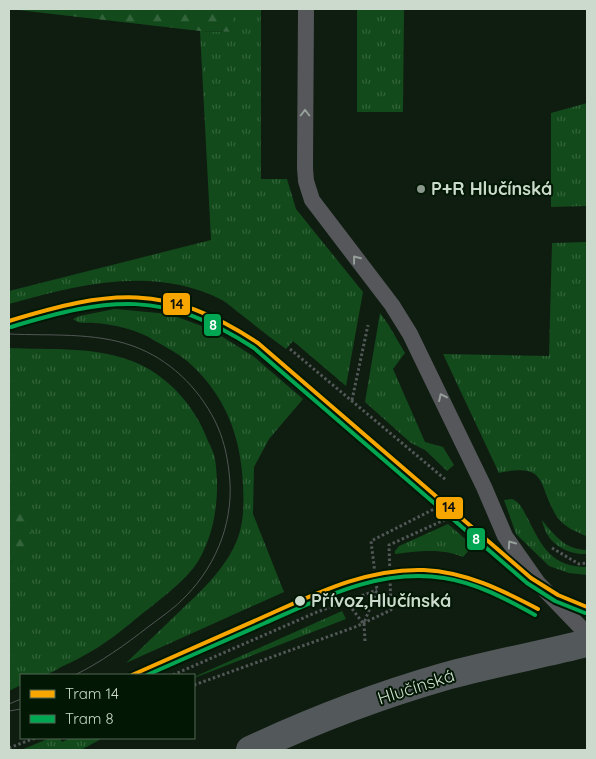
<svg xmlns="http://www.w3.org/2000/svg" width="596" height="759" font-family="Quicksand,sans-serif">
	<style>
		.grass { fill: url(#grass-tufts) }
		.forest { fill: url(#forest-firs) }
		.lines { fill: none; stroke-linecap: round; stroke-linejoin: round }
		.path { stroke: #525757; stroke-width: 3; stroke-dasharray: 2.5 2.5; stroke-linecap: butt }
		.service { stroke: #55575b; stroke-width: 16 }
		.primary { stroke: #53585b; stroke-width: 28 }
		.tram { stroke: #505654; stroke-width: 1 }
		.tram-1-casing { stroke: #021804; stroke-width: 8 }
		.tram-2-casing { stroke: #021804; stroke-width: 8 }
		.tram-1 { stroke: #f7a600; stroke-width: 4 }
		.tram-2 { stroke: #00a651; stroke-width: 4 }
		.oneway { stroke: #969f99 }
		.poi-dot { fill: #89988a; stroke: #021804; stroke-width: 2 }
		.stop-dot { fill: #cbdacc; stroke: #021804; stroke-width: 2 }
		.labels { text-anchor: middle; stroke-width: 4; stroke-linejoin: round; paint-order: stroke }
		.poi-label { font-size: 18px; font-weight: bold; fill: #cbdacc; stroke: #021804; text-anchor: start }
		.stop-label { font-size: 18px; font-weight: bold; fill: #cbdacc; stroke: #021804; text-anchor: start }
		.street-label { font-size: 18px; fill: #cbdacc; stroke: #021804 }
		.line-badge { stroke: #021804; stroke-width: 2 }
		.badge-label { font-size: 14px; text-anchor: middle; font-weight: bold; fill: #fff }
		.pale-badge-label { font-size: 14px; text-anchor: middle; font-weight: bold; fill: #111 }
	</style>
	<defs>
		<pattern id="grass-tufts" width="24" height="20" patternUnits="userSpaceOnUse" patternTransform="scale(1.25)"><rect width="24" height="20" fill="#124a1b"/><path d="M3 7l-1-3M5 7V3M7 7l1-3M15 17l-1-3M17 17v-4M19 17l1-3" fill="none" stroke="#33643b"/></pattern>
		<pattern id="forest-firs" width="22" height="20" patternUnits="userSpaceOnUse" patternTransform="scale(1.25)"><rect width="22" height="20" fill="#124a1b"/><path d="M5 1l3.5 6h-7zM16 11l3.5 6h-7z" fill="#33643b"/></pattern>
	</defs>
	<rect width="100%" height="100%" fill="#0f1c10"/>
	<g class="grass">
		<path d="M232,9h29v170h26l9,30 67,83 -17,94 -53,-45 -7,8c-15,-11 -29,-22 -43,-33 -7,-5 -14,-12 -21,-16 -69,-35 -144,-15 -213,4v-13l202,-51 -11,-209 32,1z"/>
		<path d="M357,9h47l-1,103h-46z"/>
		<path d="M587,103v103l-36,1v-94z"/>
		<path d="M587,242v294h-1c-11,-5 -22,-9 -29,-19 -20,-32 -8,-55 -58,-44l-56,-119 106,2 3,-113z"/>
		<path d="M115,309l54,5 41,15 43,27 50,43 -34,40 -15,28 -1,47 31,78 -158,71c18,-17 36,-35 54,-52 20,-19 41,-38 54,-64 10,-20 10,-40 9,-62 -2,-49 -18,-91 -56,-124 -10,-8 -21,-14 -32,-20 -16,-11 -42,-17 -61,-18 -8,-1 -14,2 -21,-4l6,-3z"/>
		<path d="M380,313l8,11 17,29 -12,16 32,73 18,5 11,18 -7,6 -22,-21 -14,-7 -46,-41z"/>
		<path d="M9,348c41,2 84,-2 123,13 36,14 63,45 76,80 3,6 6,12 7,18 5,33 1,70 -15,99 -13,24 -48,47 -69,65 -23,19 -43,32 -70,44 -5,3 -11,7 -17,8 -7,2 -16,0 -23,0v10l-12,6v-126l20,-25 -15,-36h-5z"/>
		<path d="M512,499c9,4 11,11 16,20 14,28 24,48 59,48v8l-18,-2 -20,-7 -33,-32 -12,-34z"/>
		<path d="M542,520c13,16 24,30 45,30v4c-21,1 -41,-11 -45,-34z"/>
		<path d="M448,524l22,19 1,5 -8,9c-21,-9 -46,-6 -68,-3v-3l4,-5z"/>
		<path d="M342,611l4,8 -152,59v-1z"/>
		<path d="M50,738h10l2,4 8,-4h33l-22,12h-60z"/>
	</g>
	<g class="forest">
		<path d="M9,9h223v23l-32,-1z"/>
		<path d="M9,504c19,-1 28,20 20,36 -4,9 -14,17 -20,25z"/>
	</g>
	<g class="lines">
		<g class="path">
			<path d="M290,349l156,131"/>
			<path d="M352,400l16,-75"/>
			<path d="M552,548l27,16 8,-1"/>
			<path d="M346,601l17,22"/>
			<path d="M365,641l-1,-18 13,-33 -6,-49 73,-37"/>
			<path d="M173,675l144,-63 60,-22"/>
			<path d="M194,685l161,-58 36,-17 -2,-65 73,-33"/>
			<path d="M9,748l26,-10"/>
		</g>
		<path class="service" d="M306,9l-1,159 1,13 6,19 80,105 18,29 74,153 21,49 33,47 49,51"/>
		<path class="primary" d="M250,750c62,-29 127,-54 193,-73 47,-13 96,-22 144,-34"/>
		<g class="tram">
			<path d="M9,334c41,2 85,-2 124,12 36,13 65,41 82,75 8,16 12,33 14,51 6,46 -11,91 -43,124 -11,12 -25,21 -38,31 -23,18 -47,35 -73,48"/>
			<path d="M9,704l12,-5"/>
			<path d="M9,711l12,-2"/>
		</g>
		<g class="tram-1-casing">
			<g id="tram-1">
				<path d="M9,321c102,-31 156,-39 249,22l273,235 27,17 29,12"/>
				<path d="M132,675c43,-19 86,-38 129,-57 52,-23 104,-50 163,-48 42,2 78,20 114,39"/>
			</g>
		</g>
		<g class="tram-2-casing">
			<g id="tram-2">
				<path d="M11,327c99,-30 152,-38 243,21l273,235 28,18 30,12"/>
				<path d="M147,675c39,-17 79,-35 118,-52 57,-25 114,-55 179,-45 33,5 62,21 91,37"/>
			</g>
		</g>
		<use href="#tram-1" class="tram-1"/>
		<use href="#tram-2" class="tram-2"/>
	</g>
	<defs><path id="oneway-chevron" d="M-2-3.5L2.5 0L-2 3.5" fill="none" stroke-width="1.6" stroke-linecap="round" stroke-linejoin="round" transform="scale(1.25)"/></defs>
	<g class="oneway">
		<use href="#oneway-chevron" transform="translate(305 113) rotate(-90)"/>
		<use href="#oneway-chevron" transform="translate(356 259) rotate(-128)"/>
		<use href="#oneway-chevron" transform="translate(442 397) rotate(-115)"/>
		<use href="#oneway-chevron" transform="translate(511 544) rotate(-125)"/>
	</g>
	<circle class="poi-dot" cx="421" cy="189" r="5"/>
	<circle class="stop-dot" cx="300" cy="601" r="6"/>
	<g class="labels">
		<g class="poi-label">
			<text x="431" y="195">P+R Hlučínská</text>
		</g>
		<g class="stop-label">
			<text x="311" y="607">Přívoz,Hlučínská</text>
		</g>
		<g class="street-label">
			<text transform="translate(416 687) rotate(-18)" y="6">Hlučínská</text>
		</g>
	</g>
	<g class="line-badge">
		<rect x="162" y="292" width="29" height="24" rx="5" fill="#f7a600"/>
		<rect x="203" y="313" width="19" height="24" rx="5" fill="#00a651"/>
		<rect x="435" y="496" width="29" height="24" rx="5" fill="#f7a600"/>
		<rect x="466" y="527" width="20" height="24" rx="5" fill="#00a651"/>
	</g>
	<g class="badge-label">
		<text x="213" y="330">8</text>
		<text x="476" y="544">8</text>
	</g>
	<g class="pale-badge-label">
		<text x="177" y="309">14</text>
		<text x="449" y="512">14</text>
	</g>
	<rect width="596" height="759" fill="none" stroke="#cbdacc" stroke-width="20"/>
	<rect x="20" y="674" width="175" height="65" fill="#021804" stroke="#526654"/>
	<rect x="30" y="690" width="25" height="8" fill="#f7a600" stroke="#526654"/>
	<text x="65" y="699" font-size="15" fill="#cbdacc">Tram 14</text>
	<rect x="30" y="715" width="25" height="8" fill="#00a651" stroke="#526654"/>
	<text x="65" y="724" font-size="15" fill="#cbdacc">Tram 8</text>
</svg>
